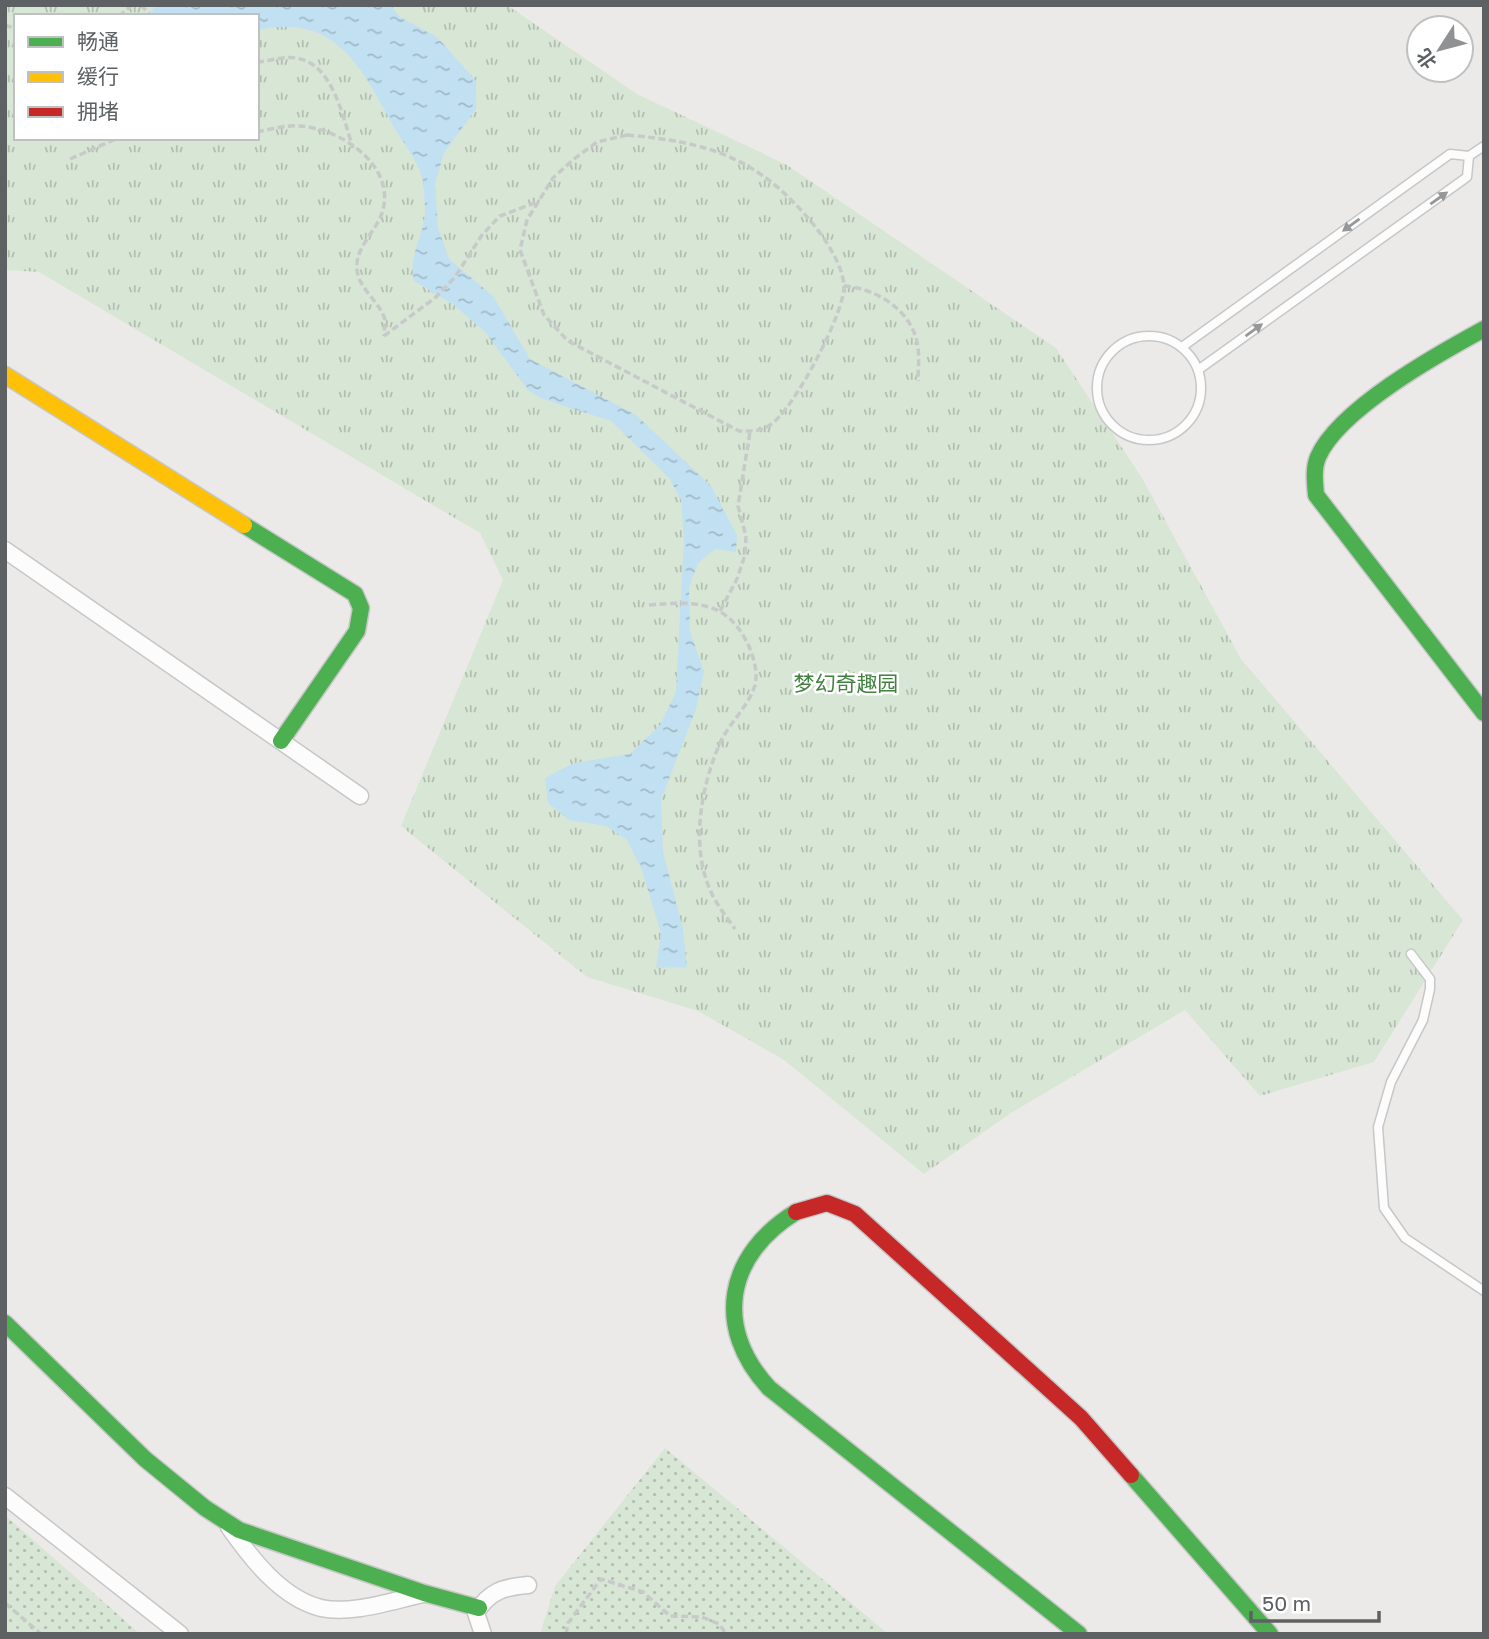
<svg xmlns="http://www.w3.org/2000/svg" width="1489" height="1639" font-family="'Golos Text','Noto Sans SC',sans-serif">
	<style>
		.grass { fill: url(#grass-dots) }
		.park { fill: url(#park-tufts); fill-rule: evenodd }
		.water { fill: url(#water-ripples) }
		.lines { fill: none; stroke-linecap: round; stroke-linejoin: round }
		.lane-casing { stroke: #c7c7c7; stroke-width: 11 }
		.street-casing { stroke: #c7c7c7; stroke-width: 19 }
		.fast-casing { stroke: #c6c7c7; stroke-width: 19 }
		.slow-casing { stroke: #c6c7c7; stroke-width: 19 }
		.jam-casing { stroke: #c6c7c7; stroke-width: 19 }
		.path { stroke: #c7cac9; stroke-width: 3.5; stroke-dasharray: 7 3.5; stroke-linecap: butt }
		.lane { stroke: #fcfcfc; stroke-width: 8 }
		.street { stroke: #fcfcfc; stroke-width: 16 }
		.fast { stroke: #4caf50; stroke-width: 16 }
		.slow { stroke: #ffc107; stroke-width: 16 }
		.jam { stroke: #c62828; stroke-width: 16 }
		.oneway { fill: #959799 }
		.labels { text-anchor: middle; stroke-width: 5; stroke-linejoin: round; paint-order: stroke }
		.park-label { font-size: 21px; fill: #428140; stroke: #fff }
	</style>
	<defs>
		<pattern id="grass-dots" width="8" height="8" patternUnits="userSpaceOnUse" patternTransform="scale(1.75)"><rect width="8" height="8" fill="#d8e6d5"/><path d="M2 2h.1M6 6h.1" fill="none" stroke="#b2beb0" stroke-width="1.8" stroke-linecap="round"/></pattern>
		<pattern id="park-tufts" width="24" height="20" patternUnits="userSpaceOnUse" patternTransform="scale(1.75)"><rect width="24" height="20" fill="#d8e6d5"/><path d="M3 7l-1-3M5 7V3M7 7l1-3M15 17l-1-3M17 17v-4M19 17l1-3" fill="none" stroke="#b2beb0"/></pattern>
		<pattern id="water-ripples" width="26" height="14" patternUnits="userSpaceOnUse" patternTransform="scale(1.75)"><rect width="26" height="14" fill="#c1e0f1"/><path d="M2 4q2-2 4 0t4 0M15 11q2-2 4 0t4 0" fill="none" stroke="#a0b9c7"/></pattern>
	</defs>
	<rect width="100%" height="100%" fill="#eceae8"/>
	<g class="grass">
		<path d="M665,1448l222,185 2,1h-349l15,-48z"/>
		<path d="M5,1515l135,119h-135z"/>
	</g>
	<path class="park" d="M5,5h502l130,89 150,71 269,183 86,130 99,181 222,261 -89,142 -114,34 -75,-86 -174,103 -87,61 -140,-114 -86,-49 -111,-34 -186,-151 102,-246 -23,-47 -441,-261 -34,-2zM16,16h241v122h-241z"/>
	<path class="water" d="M157,5h233l10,12 37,20 39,44v28l-32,44 -9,31 3,44 11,31 44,37 37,63 106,56 75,71 26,49 -1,17 -21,-3 -17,14 -9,24 1,44 14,41 -8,37 -35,91 2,52 20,77 4,38 -31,1 5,-35 -19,-63 -15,-30 -21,-14 -37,-6 -21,-17 -3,-25 29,-15 56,-9 30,-29 16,-33 8,-152 -3,-40 -11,-21 -59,-58 -71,-23 -13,-9 -41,-56 -32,-28 -40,-24c-6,-25 9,-44 11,-68 0,-10 -1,-22 -2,-32 -3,-17 -19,-37 -28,-52 -34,-61 -57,-116 -138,-99v-14l-71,-3 -39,3z"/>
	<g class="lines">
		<g class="lane-casing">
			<g id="lane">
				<circle cx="1149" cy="388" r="52"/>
				<path d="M1182,347l268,-193 19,2 15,-10"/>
				<path d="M1198,370l269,-193 2,-21"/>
				<path d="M1411,954l19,25v10l-7,31 -32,62 -13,45 6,81 21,30 79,53"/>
			</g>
		</g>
		<g class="street-casing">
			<g id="street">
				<path d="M5,550l355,246"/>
				<path d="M5,1496l175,138"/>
				<path d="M229,1527c22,31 52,71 92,81 31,7 73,-8 103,-14"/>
				<path d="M483,1634l-7,-21c13,-22 28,-26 52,-28"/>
			</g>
		</g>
		<g class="fast-casing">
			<g id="fast">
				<path d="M1484,329c-46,25 -145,80 -166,128 -5,12 -3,26 -2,38l168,218"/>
				<path d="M244,525l111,69 6,14 -4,23 -76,110"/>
				<path d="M796,1212c-70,43 -83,115 -27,176l310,246"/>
				<path d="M5,1323l140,136 60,49 34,22 185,63 55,15"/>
				<path d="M1131,1475l139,159"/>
			</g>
		</g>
		<g class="slow-casing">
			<path id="slow" d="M5,375l239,150"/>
		</g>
		<g class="jam-casing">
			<path id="jam" d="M796,1212l31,-9 28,11 226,204 50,57"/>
		</g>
		<g class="path">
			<path d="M141,5l10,11"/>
			<path d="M119,16l13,-11"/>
			<path d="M5,25l11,4"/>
			<path d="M257,62c13,-1 27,-6 39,-4 37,5 47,60 57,90"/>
			<path d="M257,132c14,-3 29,-7 43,-6 38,2 91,36 84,79 -3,22 -25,37 -27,58 -3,24 23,37 28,57 0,5 -1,11 -1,16"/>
			<path d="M627,135c82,7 132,23 186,89 13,16 29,40 31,61 2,26 -51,126 -74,140 -10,7 -19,6 -31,6l-171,-90 -24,-26 -24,-65 7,-30 26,-42 21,-19 23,-17z"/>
			<path d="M70,159l48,-21"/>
			<path d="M844,286c31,2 66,23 73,56 3,12 1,26 1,39"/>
			<path d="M384,336l52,-39 19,-20 27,-42 18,-19 37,-14"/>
			<path d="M649,605c47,-4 80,-5 101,44 4,11 8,23 5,36 -6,21 -26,38 -35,58 -20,46 -31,109 -6,155 6,11 14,21 21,31"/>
			<path d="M720,611l17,-32 8,-24 1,-19 -8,-30 12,-74"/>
			<path d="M5,1603l36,31"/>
			<path d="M566,1634l2,-11 33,-44 42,13 27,24 32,1 17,7 7,10"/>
		</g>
		<use href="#lane" class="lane"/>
		<use href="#street" class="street"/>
		<use href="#fast" class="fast"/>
		<use href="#slow" class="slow"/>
		<use href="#jam" class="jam"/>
	</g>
	<defs><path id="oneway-solid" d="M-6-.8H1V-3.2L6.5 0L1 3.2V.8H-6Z" transform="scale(1.75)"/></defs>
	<g class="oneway">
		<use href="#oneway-solid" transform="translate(1439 198) rotate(-35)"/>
		<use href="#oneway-solid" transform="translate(1351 225) rotate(144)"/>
		<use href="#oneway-solid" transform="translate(1254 330) rotate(-36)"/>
	</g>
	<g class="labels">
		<g class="park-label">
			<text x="846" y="691">梦幻奇趣园</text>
		</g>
	</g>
	<rect width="1489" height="1639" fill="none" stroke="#5d6164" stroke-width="14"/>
	<rect x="14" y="14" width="245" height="126" fill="#ffffff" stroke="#bec0c1" stroke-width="2"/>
	<rect x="28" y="37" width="35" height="10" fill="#4caf50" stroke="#bec0c1" stroke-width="2"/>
	<text x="77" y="49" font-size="21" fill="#5d6164">畅通</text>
	<rect x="28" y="72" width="35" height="10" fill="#ffc107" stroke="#bec0c1" stroke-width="2"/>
	<text x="77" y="84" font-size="21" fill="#5d6164">缓行</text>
	<rect x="28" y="107" width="35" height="10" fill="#c62828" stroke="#bec0c1" stroke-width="2"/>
	<text x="77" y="119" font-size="21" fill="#5d6164">拥堵</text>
	<g transform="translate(1440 49) rotate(234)"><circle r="33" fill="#ffffff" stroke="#bec0c1" stroke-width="2"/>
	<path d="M0-5L12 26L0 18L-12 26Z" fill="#8f9192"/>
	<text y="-10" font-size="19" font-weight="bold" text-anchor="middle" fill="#5d6164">北</text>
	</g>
	<path d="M1251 1611v10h128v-10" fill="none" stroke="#5d6164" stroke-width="3.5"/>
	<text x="1262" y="1611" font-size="21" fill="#5d6164" stroke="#ffffff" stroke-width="5" paint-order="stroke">50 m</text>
</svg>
